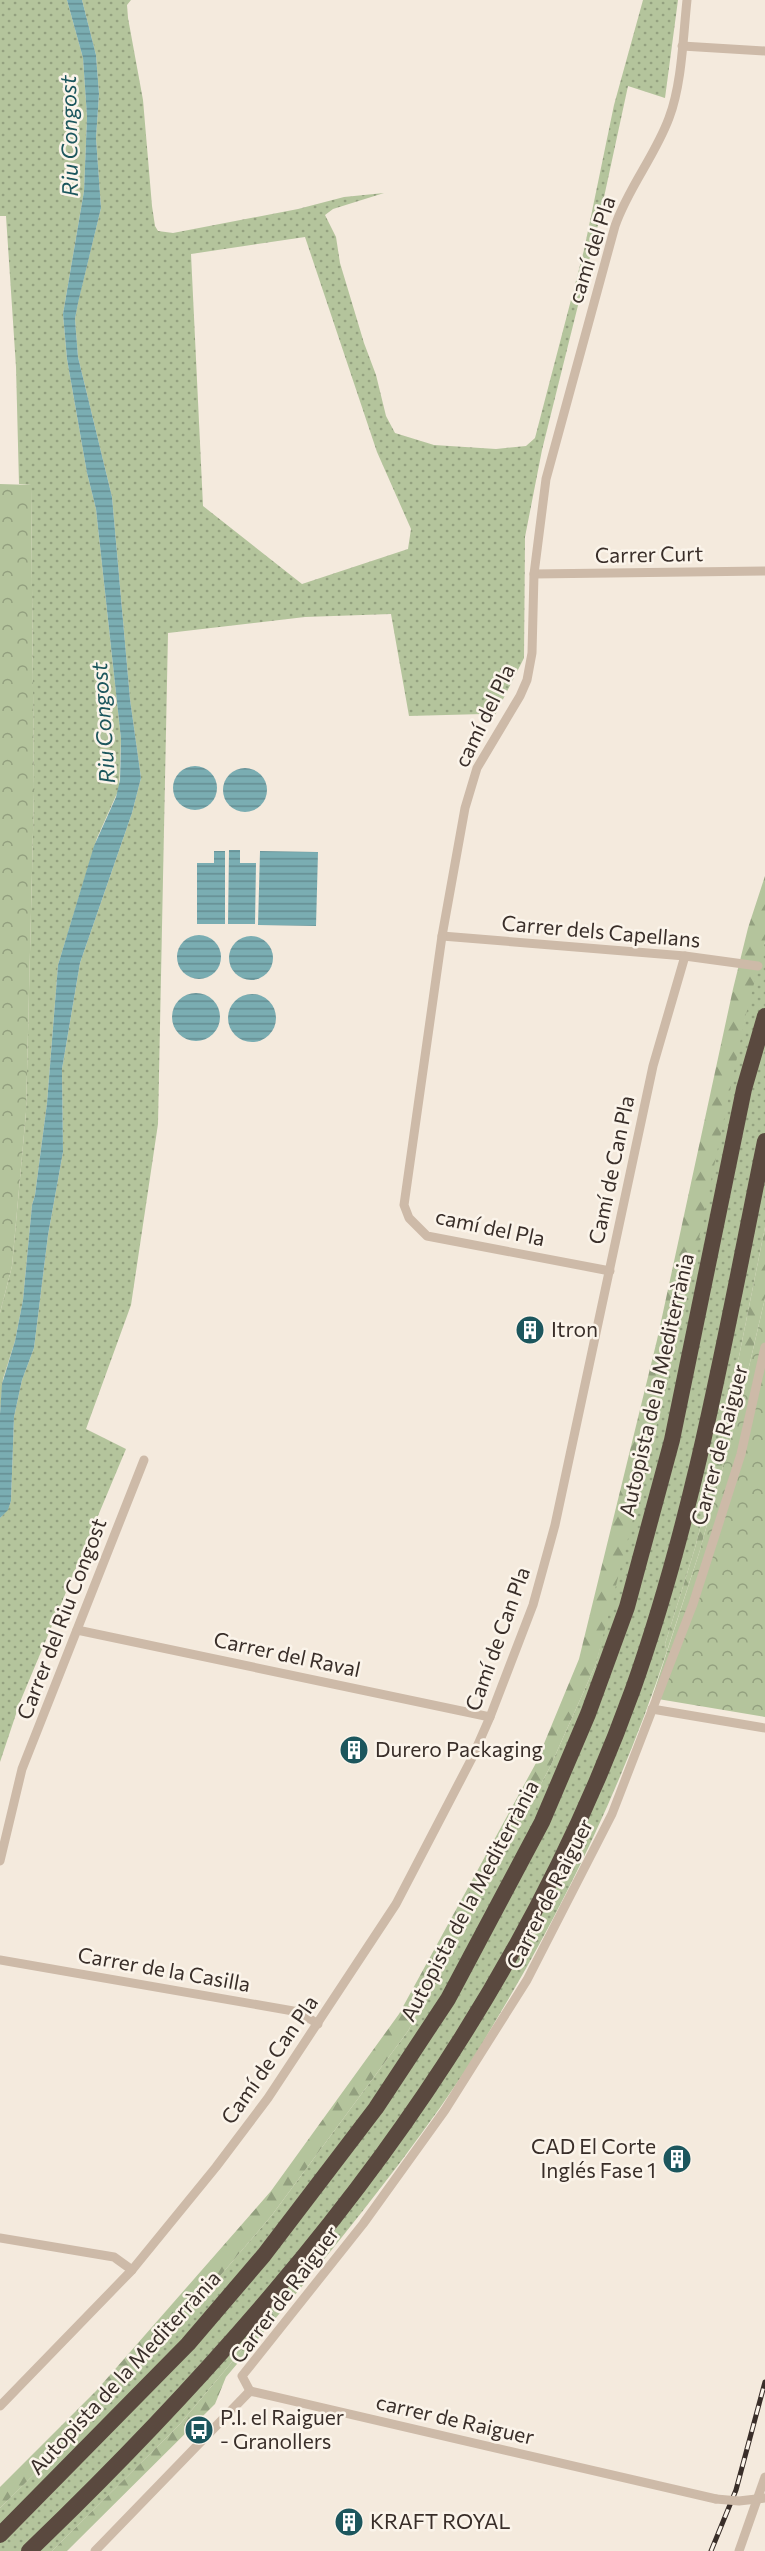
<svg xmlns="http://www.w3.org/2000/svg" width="765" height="2551" font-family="Commissioner,sans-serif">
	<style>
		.grass { fill: url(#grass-dots); fill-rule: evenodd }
		.forest { fill: url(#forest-firs) }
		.park { fill: url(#park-crowns) }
		.water { fill: url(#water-rules) }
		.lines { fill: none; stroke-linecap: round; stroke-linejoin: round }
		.street { stroke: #cdbaa8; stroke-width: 9 }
		.highway { stroke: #5a493f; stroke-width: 16 }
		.rail-casing { stroke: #392e29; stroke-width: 5 }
		.rail { stroke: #fbf4ea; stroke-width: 3; stroke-dasharray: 9; stroke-linecap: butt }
		.street-bridge { stroke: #cdbaa8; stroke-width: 9 }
		.labels { text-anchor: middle; stroke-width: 5; stroke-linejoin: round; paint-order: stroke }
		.street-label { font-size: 21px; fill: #392e29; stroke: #fbf4ea }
		.poi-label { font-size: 21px; fill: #392e29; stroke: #fbf4ea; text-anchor: start }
		.water-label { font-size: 22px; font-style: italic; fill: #1c565d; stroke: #fbf4ea }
	</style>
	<defs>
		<pattern id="grass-dots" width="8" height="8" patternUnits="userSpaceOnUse" patternTransform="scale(1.5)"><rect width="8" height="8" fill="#b4c49c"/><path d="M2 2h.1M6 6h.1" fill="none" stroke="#93a07f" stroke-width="1.8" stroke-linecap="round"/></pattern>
		<pattern id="forest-firs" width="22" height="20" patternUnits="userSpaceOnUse" patternTransform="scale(1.5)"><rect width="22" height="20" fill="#b4c49c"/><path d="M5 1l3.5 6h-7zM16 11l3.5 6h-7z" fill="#93a07f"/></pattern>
		<pattern id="park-crowns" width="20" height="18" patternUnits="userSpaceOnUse" patternTransform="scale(1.5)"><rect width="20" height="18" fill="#b4c49c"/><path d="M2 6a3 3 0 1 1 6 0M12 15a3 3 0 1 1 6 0" fill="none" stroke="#93a07f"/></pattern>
		<pattern id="water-rules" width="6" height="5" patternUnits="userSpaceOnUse" patternTransform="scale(1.5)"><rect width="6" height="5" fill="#7aadb2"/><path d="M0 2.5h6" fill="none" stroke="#658d91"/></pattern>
	</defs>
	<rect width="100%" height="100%" fill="#f4eadd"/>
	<g class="grass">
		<path d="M0,0h67l16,58 4,59 -3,74 -21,123 4,45 20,114 9,36 25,230 -2,50 -22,49 -39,127 -11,138 -12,92 -3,10 -9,95 -8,41 -12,38 -3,35v-101l12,-47 14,-154 8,-320 -3,-307 -12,-1 -3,-117 -10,-151h-6z"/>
		<path d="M82,0h49l-4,5 1,13 15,82 9,106 3,20 3,5 15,2 125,-24 46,-12 40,-4 -51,16 -8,6 11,22 4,26 24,80 12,32 10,41 9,17 39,12 62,4 30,-3 9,-8 49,-188 30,-145 29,-105h35l-13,98 -37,-12 -30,139 -56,225 -17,87 -1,121 -33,65 -8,-9 -74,2 -18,-102 -86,3 -137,16 -10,491 -27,181 -45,124 40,20 -106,253 -20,60v-244l8,-9 3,-8 3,-84 8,-37 12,-32 14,-113 15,-83 -1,-83 18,-106 52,-150 9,-35 -11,-79 -18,-202 -34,-140 -3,-38 3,-17 23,-94 -5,-70 3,-44 -3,-39zM305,237l72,215 34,77 -3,20 -106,35 -99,-78 -12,-252z"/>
		<path d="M765,942v285l-44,219 -26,102 -30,96 2,7c-41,125 -98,246 -165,359 -14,23 -27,48 -43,70 -54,80 -113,153 -174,227h-7l-98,117 -128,127h-52v-43l140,-138 132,-155 136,-184 142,-264 46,-103 162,-704z"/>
	</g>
	<g class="forest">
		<path d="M765,876v66l-19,72 -73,348 -77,302 -46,103 -142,264 -136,184 -132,155 -140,138v-21l96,-96 175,-200 128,-177 137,-251 43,-104 78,-319 76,-351 15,-61z"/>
		<path d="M765,1227v71l-24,103 -41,149 -33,101 -2,-7 30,-96 26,-102z"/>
		<path d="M278,2307h7l-59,70 -11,27 -148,147h-15l128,-127z"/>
	</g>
	<g class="park">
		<path d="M0,484l31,1 3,307 -8,320 -14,154 -12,47z"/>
		<path d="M765,1298v419l-113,-19 48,-148 41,-149z"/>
	</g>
	<g class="water">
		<path d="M67,0h15l14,55 3,39 -3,44 5,70 -23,95 -3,16 3,38 34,140 18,202 11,79 -9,35 -52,150 -18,106 1,83 -15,83 -14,113 -12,32 -8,37 -3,84 -3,9 -8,8v-104l2,-30 13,-43 8,-41 9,-95 3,-10 12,-92 11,-138 36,-119 22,-49 4,-17 1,-41 -25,-230 -9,-36 -20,-114 -4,-45 21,-123 3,-74 -4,-59z"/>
		<circle cx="195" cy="788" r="22"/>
		<circle cx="245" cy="790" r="22"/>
		<path d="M229,850h11v13h16l-1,61h-27z"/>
		<path d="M214,851h11v73h-28v-61h17z"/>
		<path d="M260,851l58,1 -2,74 -58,-1z"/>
		<circle cx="199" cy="957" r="22"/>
		<circle cx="251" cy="958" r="22"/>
		<circle cx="196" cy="1017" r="24"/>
		<circle cx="252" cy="1018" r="24"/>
	</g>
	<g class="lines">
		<g class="street">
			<path d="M682,46l83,5"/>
			<path d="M534,574l231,-3"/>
			<path d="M442,936l243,20 73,10"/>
			<path d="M610,1271l-183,-35 -18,-18 -5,-13 38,-269 23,-128 12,-40 43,-72 7,-16 5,-27 2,-79 12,-95 69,-253c13,-38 40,-70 54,-108 13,-34 14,-81 18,-118"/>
			<path d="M77,1630l413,87"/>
			<path d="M652,1709l113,19"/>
			<path d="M0,1861l22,-92 122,-309"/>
			<path d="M0,1960l299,52 19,12"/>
			<path d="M0,2238l114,19 18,13"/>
			<path d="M250,2391l-8,-15 121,-152 82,-114 82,-130 85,-166 81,-210 48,-150 24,-107"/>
			<path d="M0,2406l132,-136 84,-103 52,-69 128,-194 76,-146 18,-41 43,-112 22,-80 98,-459 32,-110"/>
			<path d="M95,2551l155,-160 466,108"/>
			<path d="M739,2551l26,-74"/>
		</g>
		<g class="highway">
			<path d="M0,2535l188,-191 76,-89 112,-147 72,-109 94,-177 46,-108 39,-107 45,-167 72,-351 21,-73"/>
			<path d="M29,2551c259,-249 481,-520 604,-862 63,-178 94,-363 132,-548"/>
		</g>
		<g class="rail-casing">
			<path id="rail" d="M711,2551l25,-61 29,-108"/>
		</g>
		<use href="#rail" class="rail"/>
		<path class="street-bridge" d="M716,2499l23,2 26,-3"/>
	</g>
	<defs>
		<g id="building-disc" transform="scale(1.5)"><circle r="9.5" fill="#1c565d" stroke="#fbf4ea"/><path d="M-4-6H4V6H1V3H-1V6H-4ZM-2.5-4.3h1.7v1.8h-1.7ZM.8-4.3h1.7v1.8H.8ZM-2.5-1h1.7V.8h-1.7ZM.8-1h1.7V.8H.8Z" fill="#fff"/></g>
		<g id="bus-disc" transform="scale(1.5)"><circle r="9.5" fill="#1c565d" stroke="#fbf4ea"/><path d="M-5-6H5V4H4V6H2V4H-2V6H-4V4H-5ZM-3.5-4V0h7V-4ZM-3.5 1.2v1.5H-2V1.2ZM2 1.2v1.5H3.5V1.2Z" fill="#fff"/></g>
	</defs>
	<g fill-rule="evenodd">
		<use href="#building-disc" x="530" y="1330"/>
		<use href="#building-disc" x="354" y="1750"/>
		<use href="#building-disc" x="677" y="2159"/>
		<use href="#bus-disc" x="199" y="2430"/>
		<use href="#building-disc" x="349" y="2522"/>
	</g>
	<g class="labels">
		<g class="street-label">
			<text transform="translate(592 250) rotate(-72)" y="7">camí del Pla</text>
			<text transform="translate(649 555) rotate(-1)" y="7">Carrer Curt</text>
			<text transform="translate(485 716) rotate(-64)" y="7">camí del Pla</text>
			<text transform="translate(601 932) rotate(5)" y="7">Carrer dels Capellans</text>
			<text transform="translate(612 1170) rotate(-78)" y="7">Camí de Can Pla</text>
			<text transform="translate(490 1228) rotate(12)" y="7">camí del Pla</text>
			<text transform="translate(657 1385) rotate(-77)" y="7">Autopista de la Mediterrània</text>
			<text transform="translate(720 1445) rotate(-75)" y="7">Carrer de Raiguer</text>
			<text transform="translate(62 1619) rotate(-69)" y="7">Carrer del Riu Congost</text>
			<text transform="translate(498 1639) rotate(-70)" y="7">Camí de Can Pla</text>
			<text transform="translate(287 1655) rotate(12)" y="7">Carrer del Raval</text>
			<text transform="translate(550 1894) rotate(-63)" y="7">Carrer de Raiguer</text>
			<text transform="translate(470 1901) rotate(-62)" y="7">Autopista de la Mediterrània</text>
			<text transform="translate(164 1970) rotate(10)" y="7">Carrer de la Casilla</text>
			<text transform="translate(270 2060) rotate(-55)" y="7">Camí de Can Pla</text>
			<text transform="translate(285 2295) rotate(-53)" y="7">Carrer de Raiguer</text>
			<text transform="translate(125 2373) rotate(-47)" y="7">Autopista de la Mediterrània</text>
			<text transform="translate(455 2420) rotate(13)" y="7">carrer de Raiguer</text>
		</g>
		<g class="poi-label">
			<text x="551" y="1337">Itron</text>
			<text x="375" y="1757">Durero Packaging</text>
			<text x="656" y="2154" text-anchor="end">CAD El Corte<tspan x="656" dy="24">Inglés Fase 1</tspan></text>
			<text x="220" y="2425">P.I. el Raiguer<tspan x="220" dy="24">- Granollers</tspan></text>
			<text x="370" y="2529">KRAFT ROYAL</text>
		</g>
		<g class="water-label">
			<text transform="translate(69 136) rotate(-91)" y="8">Riu Congost</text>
			<text transform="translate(103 723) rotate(-94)" y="8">Riu Congost</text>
		</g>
	</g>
</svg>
